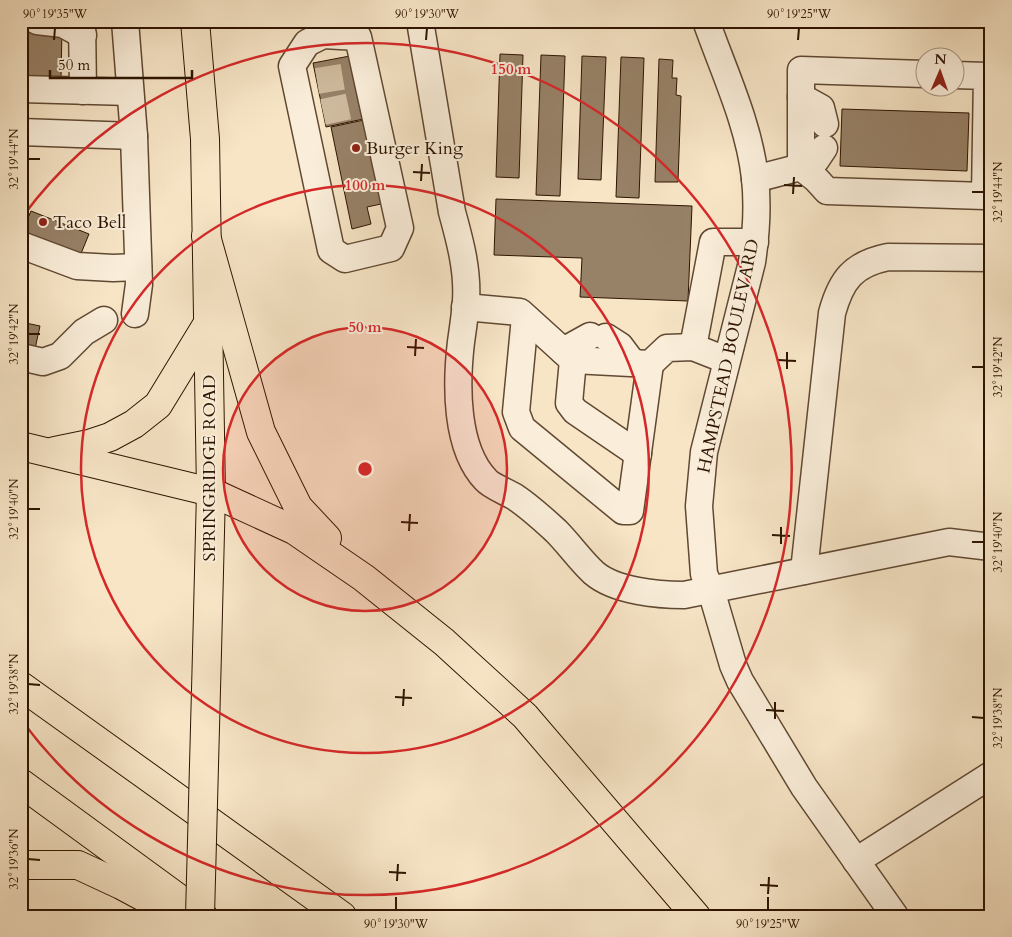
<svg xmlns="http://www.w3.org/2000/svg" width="1012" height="937" font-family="Cardo,serif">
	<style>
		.building { fill: #978167; stroke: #2e1400 }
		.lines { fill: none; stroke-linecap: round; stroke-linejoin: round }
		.minor-tunnel { stroke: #cfbb9e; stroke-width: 26; stroke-dasharray: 26 13; stroke-linecap: butt }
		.minor-casing { stroke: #604832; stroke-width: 29 }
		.major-casing { stroke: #2e1400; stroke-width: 30 }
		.highway-casing { stroke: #2e1400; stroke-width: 30 }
		.minor { stroke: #faeeda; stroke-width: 26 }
		.major { stroke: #f7e5c6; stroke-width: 28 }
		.highway { stroke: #f7e5c6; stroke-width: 28 }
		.major-bridge-casing { stroke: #2e1400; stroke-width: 30; stroke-linecap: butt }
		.major-bridge { stroke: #f7e5c6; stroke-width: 28 }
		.ticks { fill: none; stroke: #2e1400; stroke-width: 2 }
		.ring { fill: none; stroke: #d62828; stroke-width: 2.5 }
		.poi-dot { fill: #8f2418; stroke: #faeeda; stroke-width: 2 }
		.labels { text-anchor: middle; stroke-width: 4; stroke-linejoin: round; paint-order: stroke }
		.poi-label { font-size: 18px; fill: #2e1400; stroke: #faeeda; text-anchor: start }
		.street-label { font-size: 18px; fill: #2e1400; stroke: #faeeda }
		.centre { fill: #d62828; stroke: #faeeda; stroke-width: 2.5 }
		.ring-label { font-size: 15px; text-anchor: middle; font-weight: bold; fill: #d62828; stroke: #faeeda; stroke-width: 4; stroke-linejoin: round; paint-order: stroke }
		.neatline { fill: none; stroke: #2e1400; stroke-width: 2 }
		.ticks-label { font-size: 12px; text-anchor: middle; fill: #2e1400 }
	</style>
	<rect width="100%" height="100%" fill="#f7e5c6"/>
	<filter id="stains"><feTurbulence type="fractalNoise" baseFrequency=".004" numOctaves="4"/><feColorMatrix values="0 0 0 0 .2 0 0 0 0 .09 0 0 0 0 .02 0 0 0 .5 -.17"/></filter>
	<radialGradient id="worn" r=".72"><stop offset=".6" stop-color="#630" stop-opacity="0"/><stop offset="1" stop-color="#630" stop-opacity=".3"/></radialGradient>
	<g class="building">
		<path d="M21,28l41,1 -1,49 -40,-1z"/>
		<path d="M500,54l23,1 -4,123 -23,-1z"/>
		<path d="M355,55l13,63 -42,9 -13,-64z"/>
		<path d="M541,55l24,1 -5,140 -24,-1z"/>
		<path d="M582,56l24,1 -5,123 -23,-1z"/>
		<path d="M621,57l23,1 -5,140 -23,-1z"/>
		<path d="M659,59l14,1 -1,18h5l-1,17 5,1 -3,86h-23z"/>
		<path d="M842,109l127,4 -2,58 -127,-5z"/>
		<path d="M364,120l17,84 -14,3 4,17 -19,5 -21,-102z"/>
		<path d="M496,199l196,7 -4,95 -108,-4 2,-39 -88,-3z"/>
		<path d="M31,211l58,23 -9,22 -59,-22z"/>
		<path d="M21,322l19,4 -5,23 -14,-3z"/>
	</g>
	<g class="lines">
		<g class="minor-tunnel">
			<path d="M317,81l42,-7"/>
			<path d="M323,112l42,-9"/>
		</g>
		<g class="minor-casing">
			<g id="minor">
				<path d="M37,21l26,3 20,11"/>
				<path d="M82,21l1,70"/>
				<path d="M125,21l9,115 5,148 -4,30"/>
				<path d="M420,21l32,191c8,29 16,58 14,89 -1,14 -3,27 -5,41 -5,42 -6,106 25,138 5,6 21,12 29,17 15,10 28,22 41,34 13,13 24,29 38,42 21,18 64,22 90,22l265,-53 42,5"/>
				<path d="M706,21c18,51 43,103 49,157 3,27 1,57 -3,84l-48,190 -5,54 5,68 7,16 22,75 7,16 64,106 91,129"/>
				<path d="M323,35l35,2 42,191 -9,20 -46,11 -14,-9 -39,-184 15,-23z"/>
				<path d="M21,89l109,3"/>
				<path d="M801,97l20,11 4,16"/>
				<path d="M21,132l113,4"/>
				<path d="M801,167l15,12 11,12 158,5 2,-120 -33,-1"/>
				<path d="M801,167v-97l123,4"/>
				<path d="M755,179l46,-12 15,-7 8,-12"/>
				<path d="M21,245l56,21 36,2 25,-1"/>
				<path d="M465,307l55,5 53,48 77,4 17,-16 26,-1 33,13"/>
				<path d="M525,317l-9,95 6,16 101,83h7l20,-147"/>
				<path d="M606,337l14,9 12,16"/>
				<path d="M693,347l20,-105h42"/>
				<path d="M563,351l27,-15"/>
				<path d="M21,357l22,5 17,-6 24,-24 20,-12"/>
				<path d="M573,360l-4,43 6,8 63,43"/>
				<path d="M804,571l28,-258c9,-33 21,-49 56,-56l103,1"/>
				<path d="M856,861l135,-86"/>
			</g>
		</g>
		<g class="major-casing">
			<path id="major" d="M195,21l10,118 6,353 -4,160"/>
		</g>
		<g class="highway-casing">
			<g id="highway">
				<path d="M206,236l55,196 37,75 29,31"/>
				<path d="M21,446l190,46 83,38 70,48 80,64 81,74 171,200"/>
				<path d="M55,451l34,-7 21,-7 24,-13 24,-19 50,-82"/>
				<path d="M21,686l321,230"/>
				<path d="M21,783l182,133"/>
				<path d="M21,865h57l43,20 58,31"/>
			</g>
		</g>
		<use href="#minor" class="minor"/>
		<use href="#major" class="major"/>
		<use href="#highway" class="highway"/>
		<g class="major-bridge-casing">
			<path id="major-bridge" d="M200,916l7,-264"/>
		</g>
		<use href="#major-bridge" class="major-bridge"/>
	</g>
	<path class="ticks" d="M54,40l1,-12M426,40l1,-12M798,40l1,-12M28,159h12M413,172l17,1M421,181l1,-17M784,185l18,1M972,192h12M793,194l1,-17M28,334h12M407,347l17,1M415,356l1,-17M778,360l18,1M972,367h12M787,369v-17M28,509h12M401,522l17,1M409,531l1,-17M772,535l18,1M972,542h12M781,544v-17M28,684l12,1M395,697l17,1M403,706l1,-17M766,710l18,1M972,717l12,1M775,719v-17M28,859l12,1M389,872l17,1M397,881l1,-17M760,885l18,1M768,894l1,-17M396,910v-13M768,910v-13"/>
	<circle cx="365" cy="469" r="142" fill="#d62828" fill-opacity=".12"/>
	<g class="ring">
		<circle cx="365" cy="469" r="142"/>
		<circle cx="365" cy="469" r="284"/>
		<path d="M23 216A426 426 0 1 1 23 722"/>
	</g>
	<g class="poi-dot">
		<circle cx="356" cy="148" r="5"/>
		<circle cx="43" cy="222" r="5"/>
	</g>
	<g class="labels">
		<g class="poi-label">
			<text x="366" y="154">Burger King</text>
			<text x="53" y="228">Taco Bell</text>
		</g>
		<g class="street-label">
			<text transform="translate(728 356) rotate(-78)" y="6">HAMPSTEAD BOULEVARD</text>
			<text transform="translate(209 468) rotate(-90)" y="6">SPRINGRIDGE ROAD</text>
		</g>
	</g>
	<circle cx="365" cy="469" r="8" class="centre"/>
	<g class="ring-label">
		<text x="511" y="74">150 m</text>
		<text x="365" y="190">100 m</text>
		<text x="365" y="332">50 m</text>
	</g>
	<rect width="1012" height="937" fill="none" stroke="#f7e5c6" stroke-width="55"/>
	<g transform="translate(940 72) rotate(2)"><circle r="24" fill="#faeeda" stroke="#a89783"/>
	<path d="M0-4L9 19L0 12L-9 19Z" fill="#8f2418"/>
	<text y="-8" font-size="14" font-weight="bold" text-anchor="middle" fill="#2e1400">N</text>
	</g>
	<path d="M50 70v8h142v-8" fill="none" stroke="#2e1400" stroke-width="2.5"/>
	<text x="58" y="70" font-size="15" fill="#2e1400" stroke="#faeeda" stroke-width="4" paint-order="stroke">50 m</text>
	<rect x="28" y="28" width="956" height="882" class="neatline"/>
	<g class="ticks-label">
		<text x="55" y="18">90°19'35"W</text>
		<text x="427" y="18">90°19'30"W</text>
		<text x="799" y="18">90°19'25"W</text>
		<text transform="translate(14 159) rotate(-90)" y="4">32°19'44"N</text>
		<text transform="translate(998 192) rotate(-90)" y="4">32°19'44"N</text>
		<text transform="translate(14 334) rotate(-90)" y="4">32°19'42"N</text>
		<text transform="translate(998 367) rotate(-90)" y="4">32°19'42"N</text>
		<text transform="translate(14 509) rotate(-90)" y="4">32°19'40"N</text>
		<text transform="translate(998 542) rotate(-90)" y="4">32°19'40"N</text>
		<text transform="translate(14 684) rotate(-90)" y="4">32°19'38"N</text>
		<text transform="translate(998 718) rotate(-90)" y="4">32°19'38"N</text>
		<text transform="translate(14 859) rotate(-90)" y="4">32°19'36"N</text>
		<text x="396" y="928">90°19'30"W</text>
		<text x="768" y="928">90°19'25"W</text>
	</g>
	<rect width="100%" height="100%" filter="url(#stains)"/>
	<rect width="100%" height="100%" fill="url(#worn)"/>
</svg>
